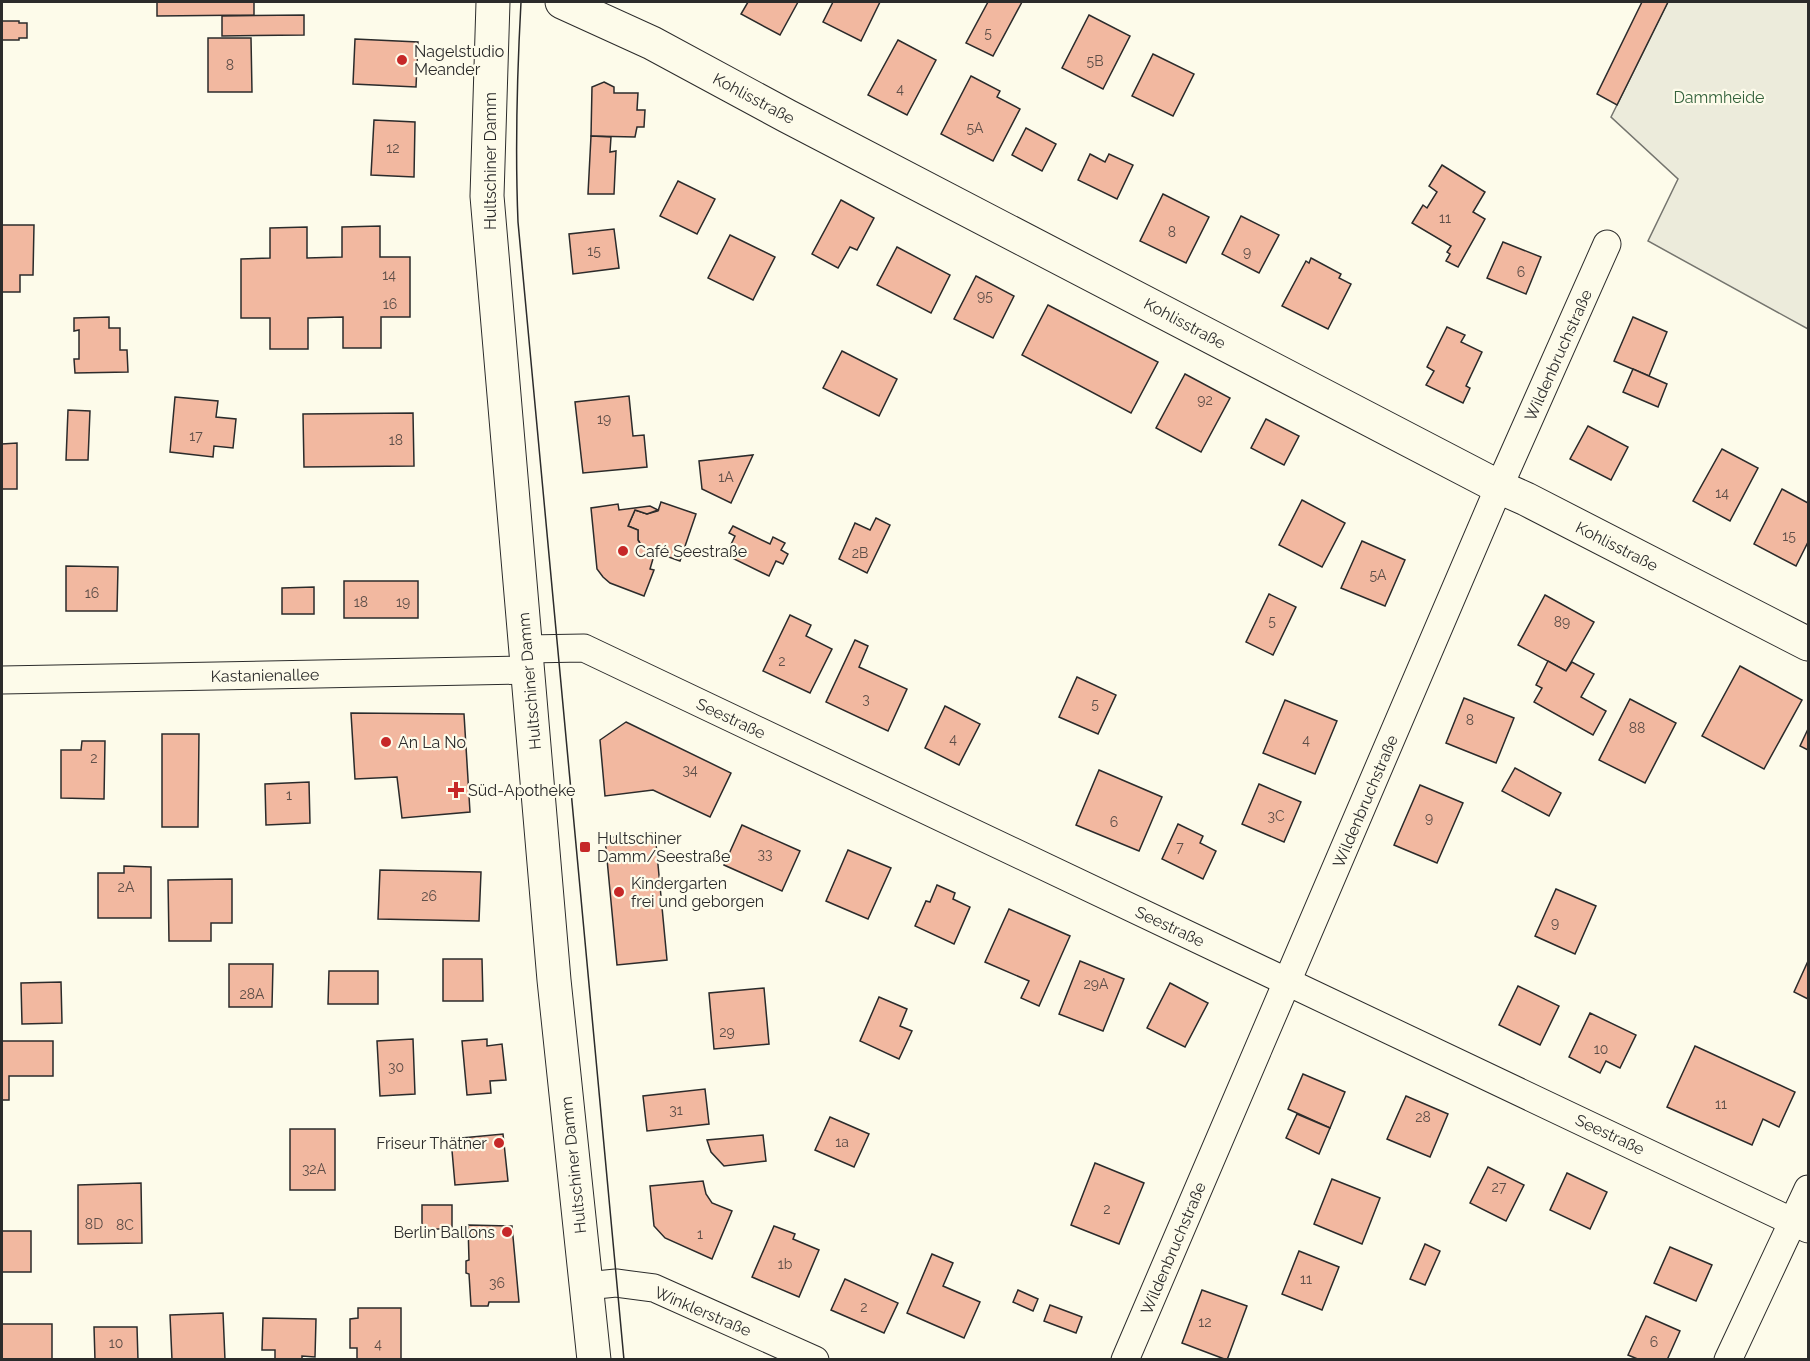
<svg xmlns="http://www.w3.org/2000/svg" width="1810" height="1361" font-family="Raleway,sans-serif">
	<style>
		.green { fill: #ecebdb; stroke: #74746e; stroke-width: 1.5 }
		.building { fill: #f2b8a0; stroke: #2b2b2b; stroke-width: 1.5 }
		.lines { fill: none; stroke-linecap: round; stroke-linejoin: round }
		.street-casing { stroke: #2b2b2b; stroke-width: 29 }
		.secondary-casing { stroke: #2b2b2b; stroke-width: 35 }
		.street { stroke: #fdfbea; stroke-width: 27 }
		.secondary { stroke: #fdfbea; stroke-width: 33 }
		.tram { stroke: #2b2b2b; stroke-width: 1.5 }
		.poi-dot { fill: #c62828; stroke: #fdfbea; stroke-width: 2 }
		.labels { text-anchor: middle; stroke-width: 4.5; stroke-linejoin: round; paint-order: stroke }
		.number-label { font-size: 14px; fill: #5d4e48 }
		.poi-label { font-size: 16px; fill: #2b2b2b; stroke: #fdfbea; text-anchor: start }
		.park-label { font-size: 16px; fill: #34623c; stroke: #fdfbea }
		.street-label { font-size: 16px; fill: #2b2b2b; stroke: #fdfbea }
	</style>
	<rect width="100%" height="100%" fill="#fdfbea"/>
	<path class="green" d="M1668,2h140v327l-160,-88 30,-62 -67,-62z"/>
	<g class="building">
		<path d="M157,2h97v13l-97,1z"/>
		<path d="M748,2h50l-18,33 -39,-21z"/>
		<path d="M833,2h47l-19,39 -38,-19z"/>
		<path d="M988,2h34l-29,54 -27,-13z"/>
		<path d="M1642,2h26l-51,103 -20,-11z"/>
		<path d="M304,15v20l-82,1v-20z"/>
		<path d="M1089,15l41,21 -27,53 -41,-21z"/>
		<path d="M2,21h17v2h8v15h-8v2h-17z"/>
		<path d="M208,38h43l1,54h-44z"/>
		<path d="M355,39l63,3 -2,45 -63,-3z"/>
		<path d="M898,40l38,20 -29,55 -39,-20z"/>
		<path d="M1153,54l41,20 -21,42 -41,-20z"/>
		<path d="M971,76l29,15 -3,6 23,12 -27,52 -52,-27z"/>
		<path d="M604,82l10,5v6h24l-1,17h8l-1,17h-7l-2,10 -44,-1 1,-49z"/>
		<path d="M374,120l41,2 -1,55 -43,-2z"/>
		<path d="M1026,128l30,16 -14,27 -30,-16z"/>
		<path d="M591,136l20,1 -1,15 6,-1 -2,43h-26z"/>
		<path d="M1090,154l15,8 4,-8 24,11 -16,34 -39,-19z"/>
		<path d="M1442,165l43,27 -12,20 12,7 -27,48 -12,-6 4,-7 -3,-2 4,-6 -39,-23 11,-18 4,3 10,-16 -8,-6z"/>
		<path d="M678,181l37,18 -18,35 -37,-18z"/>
		<path d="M1163,194l46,23 -23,46 -46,-22z"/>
		<path d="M841,200l33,18 -17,32 -7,-3 -12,21 -26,-14z"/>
		<path d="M1241,216l38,19 -20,38 -37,-19z"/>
		<path d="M2,225h32l-1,50h-13v17h-18z"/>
		<path d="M380,226v31h30v60h-29v31h-38v-31l-35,1v31h-38v-31h-29v-59l29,-1v-30l37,-1v31l35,-1v-30z"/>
		<path d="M614,229l5,39 -46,6 -4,-40z"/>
		<path d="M730,235l45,22 -22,43 -45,-22z"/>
		<path d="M1503,242l38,15 -15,37 -39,-16z"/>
		<path d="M897,247l53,28 -19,38 -54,-28z"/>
		<path d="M1311,258l30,16 -2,4 12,6 -23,45 -46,-23 24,-45 3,2z"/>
		<path d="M976,276l38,20 -21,42 -39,-19z"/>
		<path d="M1048,305l110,57 -27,51 -109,-58z"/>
		<path d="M109,317v11h11v22h7l1,22 -53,1 -1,-14h5v-29l-5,1v-13z"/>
		<path d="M1633,317l34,15 -18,44 -35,-15z"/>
		<path d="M1447,327l18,8 -4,7 21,10 -16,34 4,2 -7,15 -37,-18 8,-14 -7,-4z"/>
		<path d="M842,351l55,28 -18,37 -56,-28z"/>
		<path d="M1633,369l34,15 -9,23 -35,-15z"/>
		<path d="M1185,374l45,24 -29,54 -45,-24z"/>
		<path d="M629,396l4,40 11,-1 3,32 -64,6 -8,-71z"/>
		<path d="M175,397l43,4 -2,16 20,2 -3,29 -19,-2 -1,11 -43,-5z"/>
		<path d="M68,410l22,1 -2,49h-22z"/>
		<path d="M413,413l1,53 -110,1 -1,-53z"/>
		<path d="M1266,419l33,17 -15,29 -33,-17z"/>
		<path d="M1588,426l40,21 -17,33 -41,-21z"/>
		<path d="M17,443v46h-15v-45z"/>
		<path d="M1722,449l36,19 -28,53 -37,-20z"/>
		<path d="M753,455l-22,48 -29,-14 -3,-28z"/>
		<path d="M1782,489l26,14v39l-12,24 -42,-22z"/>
		<path d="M1302,500l43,23 -23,44 -43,-22z"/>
		<path d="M661,502l35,12 -16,47 -37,-13 -5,-8v-10l-10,-4 7,-16 12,4 11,-3z"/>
		<path d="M618,504l1,6 31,-4 8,4 -11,4 -12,-4 -7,16 10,4v10l5,8 12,4 -5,17 4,1 -10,26 -34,-13 -7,-6 -6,-8 -6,-61z"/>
		<path d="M876,518l14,7 -23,48 -28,-14 16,-36 15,7z"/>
		<path d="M733,526l37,18 3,-7 12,6 -4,7 7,4 -5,10 -7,-3 -7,15 -43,-21 9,-19 -6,-3z"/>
		<path d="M1362,541l43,19 -20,46 -44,-18z"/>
		<path d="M66,566l52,1 -1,44h-51z"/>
		<rect x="344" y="581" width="74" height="37"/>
		<path d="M314,587v27h-32v-26z"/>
		<path d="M1269,594l27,13 -23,48 -27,-13z"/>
		<path d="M1545,595l49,27 -28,49 -48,-26z"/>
		<path d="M790,615l21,10 -5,11 26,13 -22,44 -47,-22z"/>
		<path d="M855,640l13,6 -9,21 48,22 -19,42 -62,-29z"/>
		<path d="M1548,661l18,10 6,-9 22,12 -13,23 25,14 -13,24 -59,-33 8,-14 -6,-3z"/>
		<path d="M1740,666l62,34 -38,69 -62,-33z"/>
		<path d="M1077,677l39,18 -18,39 -39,-17z"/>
		<path d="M1464,698l50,20 -18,45 -50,-20z"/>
		<path d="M1630,699l46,24 -31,60 -46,-23z"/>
		<path d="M1285,700l52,21 -22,53 -52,-21z"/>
		<path d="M945,706l35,18 -21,41 -34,-17z"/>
		<path d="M351,713l113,1 6,98 -68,6 -5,-41 -42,2z"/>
		<path d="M626,722l105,51 -21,44 -57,-27 -48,6 -5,-56z"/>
		<path d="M1808,729v21l-8,-4z"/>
		<path d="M162,734h37l-1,93h-36z"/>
		<path d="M82,741h23l-1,58 -43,-1v-48h20z"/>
		<path d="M1515,768l46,25 -12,23 -47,-25z"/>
		<path d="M1099,770l63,27 -23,54 -63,-26z"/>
		<path d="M309,782l1,41 -44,2 -1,-41z"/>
		<path d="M1259,784l42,18 -17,40 -42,-18z"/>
		<path d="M1420,785l43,18 -26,60 -43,-18z"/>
		<path d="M1178,824l25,12 -3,7 16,8 -13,28 -41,-20z"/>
		<path d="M742,825l58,26 -18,40 -58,-26z"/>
		<path d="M655,833l12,127 -50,5 -12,-127z"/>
		<path d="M848,850l43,18 -23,51 -42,-18z"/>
		<path d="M124,866l27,1v51h-53v-45h26z"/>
		<path d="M380,870l101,2 -2,49 -101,-2z"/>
		<path d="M232,879v44h-21v18h-42l-1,-61z"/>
		<path d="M937,885l18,8 -2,6 17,8 -16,37 -39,-18 11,-25 4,1z"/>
		<path d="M1556,889l40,17 -21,48 -40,-18z"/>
		<path d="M1009,909l61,27 -31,70 -18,-8 8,-17 -44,-19z"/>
		<path d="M443,959h39l1,42h-40z"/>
		<path d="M1080,961l44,18 -21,52 -44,-17z"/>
		<path d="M1808,961v38l-14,-7z"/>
		<path d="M229,964h44l-1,43h-43z"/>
		<path d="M329,971h49v33h-50z"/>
		<path d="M61,982l1,41 -40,1 -1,-41z"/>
		<path d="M1170,983l38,20 -23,44 -38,-19z"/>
		<path d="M1518,986l41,20 -19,39 -41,-20z"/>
		<path d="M764,988l5,56 -55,5 -5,-56z"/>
		<path d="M879,997l28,12 -7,17 12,5 -13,28 -39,-18z"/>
		<path d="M1590,1013l46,22 -16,33 -14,-7 -6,12 -31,-16z"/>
		<path d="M413,1039l2,55 -35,2 -3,-55z"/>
		<path d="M487,1039v7l15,-2 4,36 -16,1 1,12 -24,2 -5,-54z"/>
		<path d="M2,1041h51v35h-44v24h-7z"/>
		<path d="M1695,1046l100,46 -16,35 -16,-8 -11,26 -85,-38z"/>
		<path d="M1303,1074l42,18 -15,36 -42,-19z"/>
		<path d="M705,1089l4,35 -62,7 -4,-35z"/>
		<path d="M1406,1096l42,18 -18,43 -43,-18z"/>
		<path d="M1297,1114l33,14 -11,26 -33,-16z"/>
		<path d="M830,1117l39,17 -15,33 -39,-17z"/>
		<rect x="290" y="1129" width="45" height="61"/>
		<path d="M503,1134l5,47 -53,4 -4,-46z"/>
		<path d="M763,1135l3,26 -42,5 -13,-14 -4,-12z"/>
		<path d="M1095,1163l49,20 -25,61 -48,-19z"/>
		<path d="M1488,1167l36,18 -18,36 -36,-18z"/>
		<path d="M1567,1173l40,19 -17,37 -40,-19z"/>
		<path d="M1332,1179l48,19 -18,46 -48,-20z"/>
		<path d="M703,1181l3,13 6,9 20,8 -20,48 -47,-21 -11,-12 -4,-40z"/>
		<path d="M141,1183l1,60 -64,1v-59z"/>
		<rect x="422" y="1205" width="30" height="24"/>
		<path d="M468,1225l44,1 7,76h-30l-1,4h-17l-2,-32 -3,-1v-12l3,-1z"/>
		<path d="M774,1226l21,8 -2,5 26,11 -20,47 -47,-20z"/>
		<rect x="2" y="1231" width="29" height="41"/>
		<path d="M1425,1244l15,7 -15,34 -15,-6z"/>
		<path d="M1670,1247l42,18 -16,36 -42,-18z"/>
		<path d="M1299,1251l40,16 -17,43 -40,-16z"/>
		<path d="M932,1254l21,9 -10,23 37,16 -16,36 -57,-25z"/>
		<path d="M845,1279l53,24 -14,30 -53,-23z"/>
		<path d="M1018,1290l20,9 -5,12 -20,-9z"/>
		<path d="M1202,1290l45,16 -20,54 -45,-17z"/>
		<path d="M1050,1305l32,12 -6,16 -32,-12z"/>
		<path d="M358,1308h43v52h-44v-12h-7v-29l8,-1z"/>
		<path d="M223,1313l2,47h-53l-2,-45z"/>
		<path d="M1646,1316l34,15 -13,29h-27l-12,-5z"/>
		<path d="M263,1318l53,1 -1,38 -13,-1v4h-27v-10h-13z"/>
		<rect x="2" y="1324" width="50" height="36"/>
		<path d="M94,1327h43l1,33h-43z"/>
	</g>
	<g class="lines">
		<g class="street-casing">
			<g id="street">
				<path d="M527,649l57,-1 1224,581"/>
				<path d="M2,680l526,-10"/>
				<path d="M586,1286l30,-3 38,5 161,72"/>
				<path d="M1125,1360l374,-873 108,-243"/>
				<path d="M1728,1360l80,-171"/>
			</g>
		</g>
		<g class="secondary-casing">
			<g id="secondary">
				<path d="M493,2l-6,194 67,784 40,380"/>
				<path d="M562,2l90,41 135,73 712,371 27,12 282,145"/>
			</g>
		</g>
		<use href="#street" class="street"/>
		<use href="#secondary" class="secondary"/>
		<path class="tram" d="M521,2c-4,73 -6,146 -3,220l106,1138"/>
	</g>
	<g class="poi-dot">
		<circle cx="402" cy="60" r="6"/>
		<circle cx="623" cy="551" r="6"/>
		<circle cx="386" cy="742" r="6"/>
		<path d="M453 781h6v6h6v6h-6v6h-6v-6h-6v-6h6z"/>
		<rect x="579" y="841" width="12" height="12" rx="3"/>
		<circle cx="619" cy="892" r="6"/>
		<circle cx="499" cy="1143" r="6"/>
		<circle cx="507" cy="1232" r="6"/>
	</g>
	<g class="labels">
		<g class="number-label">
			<text x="988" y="38">5</text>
			<text x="1095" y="66">5B</text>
			<text x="230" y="70">8</text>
			<text x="900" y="94">4</text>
			<text x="975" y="133">5A</text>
			<text x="393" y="153">12</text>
			<text x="1445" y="223">11</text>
			<text x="1172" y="237">8</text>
			<text x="594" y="256">15</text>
			<text x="1247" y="257">9</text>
			<text x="1521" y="277">6</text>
			<text x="389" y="280">14</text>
			<text x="985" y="301">95</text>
			<text x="390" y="309">16</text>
			<text x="1205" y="405">92</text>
			<text x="604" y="424">19</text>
			<text x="196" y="441">17</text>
			<text x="396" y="445">18</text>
			<text x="726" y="482">1A</text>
			<text x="1722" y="498">14</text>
			<text x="1789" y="541">15</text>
			<text x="860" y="558">2B</text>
			<text x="1378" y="580">5A</text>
			<text x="92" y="598">16</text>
			<text x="361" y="607">18</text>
			<text x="403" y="607">19</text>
			<text x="1272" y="626">5</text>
			<text x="1562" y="627">89</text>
			<text x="782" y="666">2</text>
			<text x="866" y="704">3</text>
			<text x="1095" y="709">5</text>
			<text x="1470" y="725">8</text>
			<text x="1637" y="733">88</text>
			<text x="953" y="744">4</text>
			<text x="1306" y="745">4</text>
			<text x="94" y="763">2</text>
			<text x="690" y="775">34</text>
			<text x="289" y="800">1</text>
			<text x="1276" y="821">3C</text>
			<text x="1429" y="823">9</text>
			<text x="1114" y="827">6</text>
			<text x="1180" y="852">7</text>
			<text x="765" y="859">33</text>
			<text x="126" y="892">2A</text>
			<text x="429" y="901">26</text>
			<text x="1555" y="928">9</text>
			<text x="1096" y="989">29A</text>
			<text x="252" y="999">28A</text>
			<text x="727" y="1037">29</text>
			<text x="1601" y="1054">10</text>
			<text x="396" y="1072">30</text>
			<text x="1721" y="1109">11</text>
			<text x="676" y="1115">31</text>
			<text x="1423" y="1122">28</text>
			<text x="842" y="1147">1a</text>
			<text x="314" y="1174">32A</text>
			<text x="1499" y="1192">27</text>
			<text x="1107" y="1214">2</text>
			<text x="94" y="1229">8D</text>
			<text x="125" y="1230">8C</text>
			<text x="700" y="1239">1</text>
			<text x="785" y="1269">1b</text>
			<text x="1306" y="1284">11</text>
			<text x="497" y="1288">36</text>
			<text x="864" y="1312">2</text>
			<text x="1205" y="1327">12</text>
			<text x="1654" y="1347">6</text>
			<text x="116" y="1348">10</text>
			<text x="378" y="1349">4</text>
		</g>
		<g class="poi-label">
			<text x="414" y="57">Nagelstudio<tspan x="414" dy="18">Meander</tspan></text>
			<text x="635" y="557">Café Seestraße</text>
			<text x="398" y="748">An La No</text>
			<text x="468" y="796">Süd-Apotheke</text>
			<text x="597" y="844">Hultschiner<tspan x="597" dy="18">Damm/Seestraße</tspan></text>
			<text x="631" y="889">Kindergarten<tspan x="631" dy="18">frei und geborgen</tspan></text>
			<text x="487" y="1149" text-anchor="end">Friseur Thätner</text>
			<text x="495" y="1238" text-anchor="end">Berlin Ballons</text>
		</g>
		<g class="park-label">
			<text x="1719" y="103">Dammheide</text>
		</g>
		<g class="street-label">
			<text transform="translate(754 98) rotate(28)" y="6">Kohlisstraße</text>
			<text transform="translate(490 161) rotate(-90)" y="6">Hultschiner Damm</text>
			<text transform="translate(1185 323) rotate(28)" y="6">Kohlisstraße</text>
			<text transform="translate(1558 355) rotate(-66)" y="6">Wildenbruchstraße</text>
			<text transform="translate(1617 546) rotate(27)" y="6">Kohlisstraße</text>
			<text transform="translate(265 675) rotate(-1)" y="6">Kastanienallee</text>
			<text transform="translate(529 681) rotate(-95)" y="6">Hultschiner Damm</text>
			<text transform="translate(731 718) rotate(25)" y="6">Seestraße</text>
			<text transform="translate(1365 801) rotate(-67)" y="6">Wildenbruchstraße</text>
			<text transform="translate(1170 926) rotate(25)" y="6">Seestraße</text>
			<text transform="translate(1610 1134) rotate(25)" y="6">Seestraße</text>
			<text transform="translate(573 1165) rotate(-96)" y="6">Hultschiner Damm</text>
			<text transform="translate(1173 1248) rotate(-67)" y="6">Wildenbruchstraße</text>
			<text transform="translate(703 1311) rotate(23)" y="6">Winklerstraße</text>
		</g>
	</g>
	<rect width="1810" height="1361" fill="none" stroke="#2b2b2b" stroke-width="6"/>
</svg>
